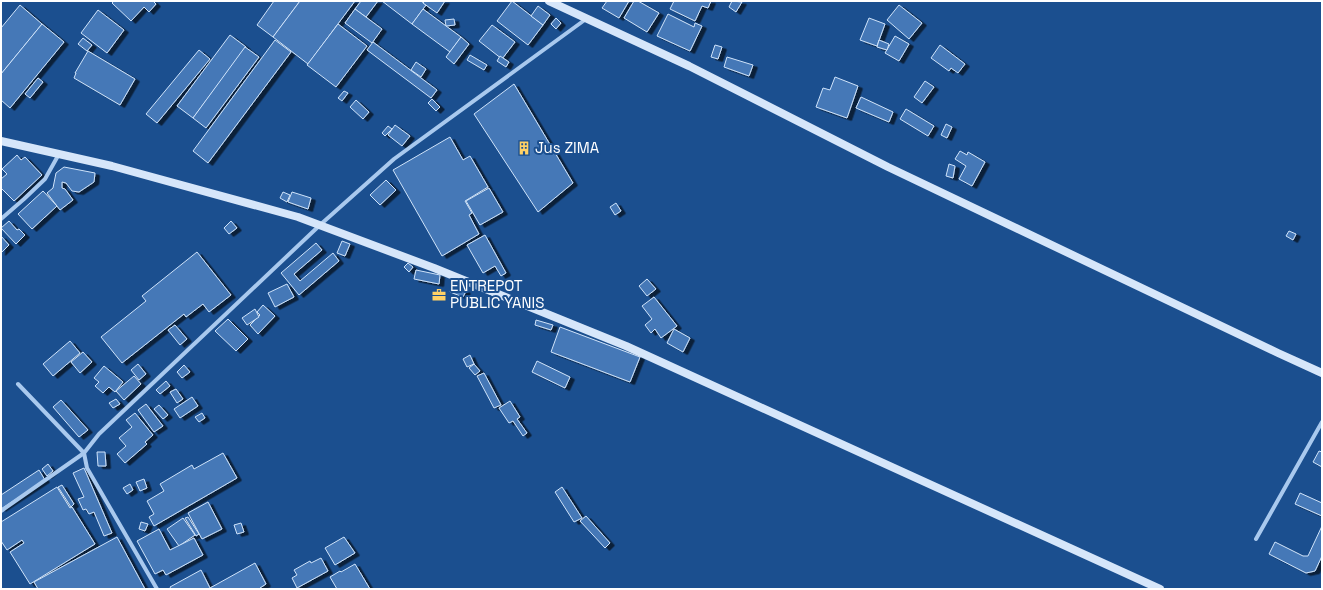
<svg xmlns="http://www.w3.org/2000/svg" width="1323" height="590" font-family="'Space Grotesk',sans-serif">
	<style>
		.building { fill: #4478b7; stroke: #cfe3fa; filter: url(#shadow) }
		.lines { fill: none; stroke-linecap: round; stroke-linejoin: round }
		.minor { stroke: #a9c9ee; stroke-width: 4 }
		.secondary { stroke: #d6e6fa; stroke-width: 8 }
		.labels { text-anchor: middle; stroke-width: 4; stroke-linejoin: round; paint-order: stroke }
		.poi-label { font-size: 15px; fill: #fff; stroke: #1b4f8f; text-anchor: start }
	</style>
	<defs>
		<filter id="shadow"><feDropShadow dx="4.5" dy="2.5" stdDeviation="0" flood-color="#0009"/></filter>
	</defs>
	<rect width="100%" height="100%" fill="#1b4f8f"/>
	<g class="building">
		<path d="M114,1h39l3,3 -7,8 -5,-5 -13,14 -19,-18z"/>
		<path d="M274,1h26l-27,36 -16,-12z"/>
		<path d="M300,1h55l-47,63 -35,-27z"/>
		<path d="M361,1h17l-12,16 -11,-8z"/>
		<path d="M382,1h39l5,4 -14,19z"/>
		<path d="M425,1h20l-8,12 -14,-10z"/>
		<path d="M512,1l31,24 -15,20 -31,-24z"/>
		<path d="M607,1h22l-10,17 -17,-10z"/>
		<path d="M634,1h4l21,12 -12,19 -23,-14z"/>
		<path d="M674,1h37l-3,7 -6,-2 -7,15 -25,-12z"/>
		<path d="M732,1l10,1 -6,10 -7,-5z"/>
		<path d="M20,5l22,19 -41,50v-46z"/>
		<path d="M899,5l23,18 -13,16 -22,-19z"/>
		<path d="M538,6l12,9 -7,10 -12,-9z"/>
		<path d="M355,9l27,20 -10,14 -27,-20z"/>
		<path d="M423,9l38,28 -11,15 -38,-28z"/>
		<path d="M98,10l26,20 -17,23 -26,-20z"/>
		<path d="M668,14l26,13 1,-4 7,3 -12,25 -33,-15z"/>
		<path d="M556,18l5,5 -5,6 -5,-5z"/>
		<path d="M869,18l16,6 -8,22 -17,-6z"/>
		<path d="M454,19l1,6 -9,1 -1,-6z"/>
		<path d="M42,24l22,18 -54,66 -9,-8v-26z"/>
		<path d="M338,24l29,22 -31,41 -29,-22z"/>
		<path d="M492,25l23,17 -13,17 -23,-18z"/>
		<path d="M230,35l16,12 -53,71 -16,-12z"/>
		<path d="M895,36l14,8 -10,17 -14,-8z"/>
		<path d="M461,37l8,7 -15,20 -8,-7z"/>
		<path d="M83,38l9,7 -5,6 -9,-7z"/>
		<path d="M275,40l16,12 -83,111 -15,-12z"/>
		<path d="M879,40l10,4 -2,6 -10,-3z"/>
		<path d="M373,42l64,48 -6,8 -64,-48z"/>
		<path d="M715,45l7,2 -4,12 -7,-2z"/>
		<path d="M940,45l25,19 -7,9 -7,-5 -2,3 -18,-13z"/>
		<path d="M245,47l14,10 -53,71 -13,-10z"/>
		<path d="M199,50l11,9 -53,64 -11,-9z"/>
		<path d="M88,51l47,28 -15,26 -46,-27 2,-5h-1z"/>
		<path d="M470,55l17,10 -3,5 -17,-10z"/>
		<path d="M500,56l9,6 -3,5 -9,-6z"/>
		<path d="M727,57l26,8 -4,11 -25,-9z"/>
		<path d="M416,62l10,7 -5,8 -10,-7z"/>
		<path d="M835,77l23,9 -11,32 -31,-11 7,-19 7,2z"/>
		<path d="M38,78l5,4 -13,16 -5,-4z"/>
		<path d="M925,81l9,6 -12,16 -8,-6z"/>
		<path d="M514,84l59,99 -35,29 -64,-98z"/>
		<path d="M344,91l4,2 -6,8 -4,-3z"/>
		<path d="M861,97l32,15 -4,10 -33,-14z"/>
		<path d="M432,99l8,8 -4,4 -8,-8z"/>
		<path d="M356,100l13,12 -6,7 -13,-12z"/>
		<path d="M906,109l28,17 -6,10 -28,-17z"/>
		<path d="M946,124l6,3 -5,11 -6,-3z"/>
		<path d="M395,125l15,11 -8,10 -14,-11z"/>
		<path d="M388,126l4,3 -7,7 -3,-3z"/>
		<path d="M450,137l13,23 7,-4 18,31 -23,14 7,12 -3,2 10,19 -37,22 -49,-86z"/>
		<path d="M960,151l7,4 1,-3 17,10 -13,24 -13,-7 7,-13 -11,-7z"/>
		<path d="M17,155l4,5 4,-3 17,18 -28,26 -13,-13v-9l6,-5 -5,-5z"/>
		<path d="M949,164l6,2 -2,12 -7,-2z"/>
		<path d="M64,167l31,6 -1,9 -15,10 -7,-1 -6,-8 -4,-1v6l3,1 8,11 -13,10 -13,-17 6,-5 3,-15z"/>
		<path d="M386,180l10,10 -16,15 -10,-10z"/>
		<path d="M489,188l14,24 -23,13 -14,-24z"/>
		<path d="M43,191l14,15 -25,23 -14,-15z"/>
		<path d="M283,192l7,3 -3,7 -7,-4z"/>
		<path d="M292,192l19,6 -3,11 -20,-7z"/>
		<path d="M616,203l5,8 -6,4 -5,-8z"/>
		<path d="M9,221l8,9 2,-1 6,6 -9,9 -15,-16z"/>
		<path d="M231,221l6,7 -8,6 -5,-6z"/>
		<path d="M1289,231l7,3 -3,6 -7,-4z"/>
		<path d="M485,235l21,38 -5,3 -6,-10 -12,7 -16,-28z"/>
		<path d="M1,236l8,9 -8,8z"/>
		<path d="M342,241l8,3 -5,12 -8,-3z"/>
		<path d="M316,243l6,7 -28,24 6,7 33,-28 6,8 -40,34 -18,-22z"/>
		<path d="M197,252l34,43 -22,17 -6,-8 -17,13 -2,-3 -62,49 -21,-26 45,-36 -4,-5z"/>
		<path d="M408,263l5,4 -4,5 -5,-5z"/>
		<path d="M416,270l24,5 -1,9 -25,-5z"/>
		<path d="M647,279l9,10 -9,7 -8,-10z"/>
		<path d="M287,284l7,13 -19,10 -7,-14z"/>
		<path d="M452,285l14,6 -3,6 -13,-5z"/>
		<path d="M654,297l23,29 -16,12 -6,-9 -4,4 -6,-8 7,-6 -10,-13z"/>
		<path d="M263,305l12,11 -17,18 -8,-9 10,-10 -3,-3z"/>
		<path d="M255,309l4,8 -12,8 -5,-7z"/>
		<path d="M228,319l20,20 -12,12 -21,-20z"/>
		<path d="M536,320l17,5 -2,5 -16,-5z"/>
		<path d="M175,325l12,14 -7,6 -12,-15z"/>
		<path d="M560,327l80,30 -10,25 -79,-30z"/>
		<path d="M674,329l16,9 -7,14 -16,-9z"/>
		<path d="M70,341l10,12 -27,23 -10,-12z"/>
		<path d="M83,352l9,10 -12,11 -9,-11z"/>
		<path d="M470,355l4,9 -7,3 -4,-8z"/>
		<path d="M537,361l33,16 -5,11 -33,-16z"/>
		<path d="M138,364l8,10 -7,6 -8,-10z"/>
		<path d="M474,364l6,7 -5,4 -6,-7z"/>
		<path d="M184,365l6,7 -8,6 -5,-6z"/>
		<path d="M104,366l19,16 -8,10 -6,-5 -6,6 -8,-7 4,-4 -5,-4z"/>
		<path d="M484,373l17,32 -7,3 -17,-32z"/>
		<path d="M134,376l7,8 -17,16 -8,-9z"/>
		<path d="M166,381l4,5 -10,8 -4,-4z"/>
		<path d="M176,389l7,10 -6,4 -7,-11z"/>
		<path d="M192,397l6,9 -18,12 -6,-9z"/>
		<path d="M116,399l4,5 -7,4 -4,-5z"/>
		<path d="M61,400l27,30 -9,7 -26,-30z"/>
		<path d="M510,401l10,16 -3,2 10,14 -4,3 -10,-15 -4,2 -10,-15z"/>
		<path d="M146,404l17,22 -9,6 -16,-22z"/>
		<path d="M159,405l9,10 -5,4 -9,-10z"/>
		<path d="M135,413l18,22 -8,7 2,2 -22,19 -8,-9 9,-8 -7,-8 13,-11 -6,-7z"/>
		<path d="M202,413l3,5 -6,4 -4,-5z"/>
		<path d="M1319,451l3,1v15l-9,-5z"/>
		<path d="M97,452h8l1,14h-8z"/>
		<path d="M223,453l14,25 -83,48 -5,-9 5,-3 -7,-13 17,-10 -4,-7 32,-19 2,4z"/>
		<path d="M48,464l5,7 -6,5 -5,-7z"/>
		<path d="M84,468l28,65 -8,3 -10,-24 -5,2 -3,-5 -3,1 -5,-11 6,-2 -11,-24z"/>
		<path d="M39,470l6,10 -44,29v-14z"/>
		<path d="M144,479l3,9 -7,3 -4,-9z"/>
		<path d="M130,484l3,6 -6,4 -4,-6z"/>
		<path d="M62,485l12,19 -3,3 -13,-20z"/>
		<path d="M57,487l13,21 2,-1 23,37 -65,40 -20,-32 14,-9 -2,-3 -15,10 -6,-9v-19z"/>
		<path d="M562,487l20,31 -8,4 -19,-30z"/>
		<path d="M1300,493l22,10v13l-27,-12z"/>
		<path d="M208,502l14,27 -20,10 -14,-26z"/>
		<path d="M586,516l24,27 -5,5 -25,-27z"/>
		<path d="M188,517l11,17 -3,2 -11,-18z"/>
		<path d="M183,518l12,17 -16,11 -12,-17z"/>
		<path d="M141,522l7,2 -3,7 -6,-2z"/>
		<path d="M241,523l3,9 -7,2 -3,-9z"/>
		<path d="M1322,526v30l-7,15 -9,2 -37,-19 6,-12 28,14h5z"/>
		<path d="M159,529l11,21 24,-12 9,17 -37,20 -3,-5 -8,4 -18,-33z"/>
		<path d="M117,537l28,52h-107l-4,-7z"/>
		<path d="M344,537l11,16 -20,12 -10,-17z"/>
		<path d="M321,558l7,13 -31,17 -5,-10 5,-3 -3,-5 16,-9 1,2z"/>
		<path d="M255,563l11,21 -6,4v1h-89l-1,-2 31,-17 9,18z"/>
		<path d="M355,564l15,25h-33l-7,-12 10,-6 1,1z"/>
	</g>
	<g class="lines">
		<g class="minor">
			<path d="M1,219l23,-20 21,-20 14,-25"/>
			<path d="M1,511l83,-58 -66,-69"/>
			<path d="M1256,539l66,-117"/>
			<path d="M157,589l-70,-121 -3,-15 15,-19 221,-209 74,-66 192,-140"/>
		</g>
		<g class="secondary">
			<path d="M549,1l140,65 199,101 390,186 44,20"/>
			<path d="M1,141l111,25 186,51 136,51 192,78 534,243"/>
		</g>
	</g>
	<defs>
		<g id="building-bare" transform="scale(1.08)"><path d="M-4-6H4V6H1V3H-1V6H-4ZM-2.5-4.3h1.7v1.8h-1.7ZM.8-4.3h1.7v1.8H.8ZM-2.5-1h1.7V.8h-1.7ZM.8-1h1.7V.8H.8Z" fill="#ffd166" stroke="#1b4f8f" stroke-width="2.5" paint-order="stroke"/></g>
		<g id="office-bare" transform="scale(1.08)"><path d="M-6-3h4V-5.5h4V-3h4V5H-6ZM-1-4.5V-3h2v-1.5ZM-6 0V1H6V0Z" fill="#ffd166" stroke="#1b4f8f" stroke-width="2.5" paint-order="stroke"/></g>
	</defs>
	<g fill-rule="evenodd">
		<use href="#building-bare" x="524" y="148"/>
		<use href="#office-bare" x="439" y="295"/>
	</g>
	<g class="labels">
		<g class="poi-label">
			<text x="535" y="153">Jus ZIMA</text>
			<text x="450" y="291">ENTREPOT<tspan x="450" dy="17">PUBLIC YANIS</tspan></text>
		</g>
	</g>
	<rect width="1323" height="590" fill="none" stroke="#ffffff" stroke-width="4"/>
</svg>
